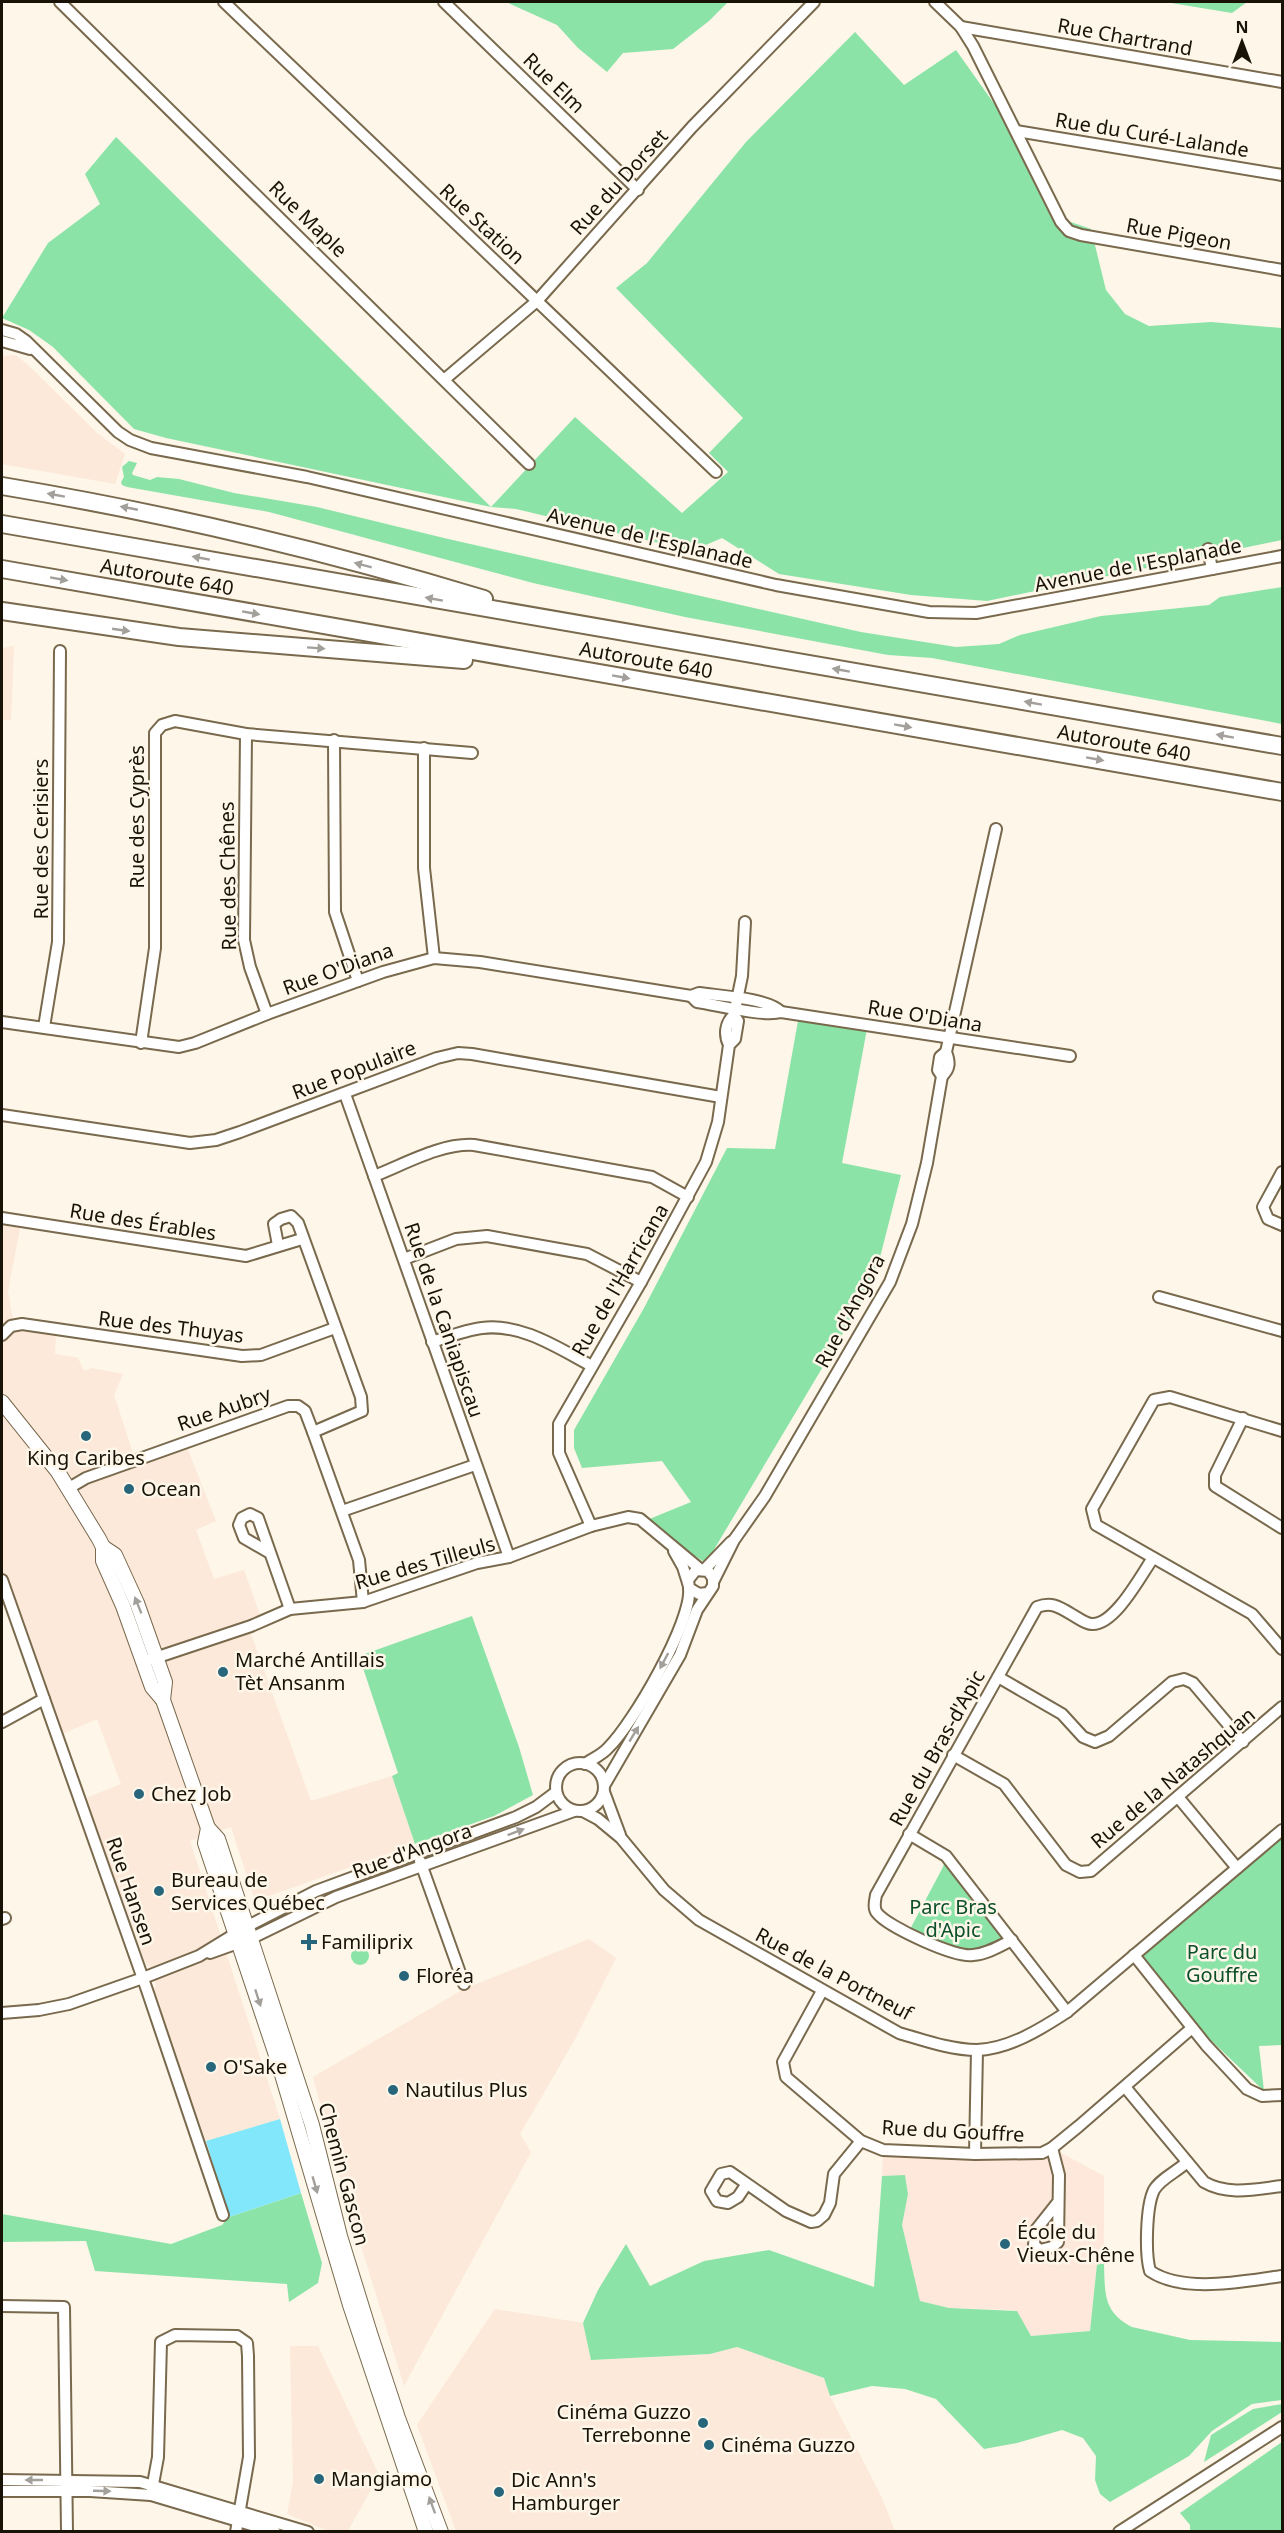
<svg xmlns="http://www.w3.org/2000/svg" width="1284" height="2533" font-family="'Noto Sans',sans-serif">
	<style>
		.commercial { fill: #fce9d9 }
		.education { fill: #fee8db }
		.green { fill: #8ce3a7 }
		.water { fill: #82e7fb }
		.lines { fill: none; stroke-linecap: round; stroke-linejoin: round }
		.minor-casing { stroke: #79694d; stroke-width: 14 }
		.major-casing { stroke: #79694d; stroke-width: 16 }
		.highway-casing { stroke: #79694d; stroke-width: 20 }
		.minor { stroke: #fff; stroke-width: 10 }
		.major { stroke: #fff; stroke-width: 14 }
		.highway { stroke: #fff; stroke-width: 16 }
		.oneway { fill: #a3a09c }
		.poi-dot { fill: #28667c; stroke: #fdf6e9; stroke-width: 2 }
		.labels { text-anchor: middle; stroke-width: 5; stroke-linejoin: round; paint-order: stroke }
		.street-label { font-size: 20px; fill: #191207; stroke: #fdf6e9 }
		.poi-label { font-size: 20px; fill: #191207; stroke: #fdf6e9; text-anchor: start }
		.park-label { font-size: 20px; fill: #0b502a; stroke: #fdf6e9 }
	</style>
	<rect width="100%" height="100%" fill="#fdf6e9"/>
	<g class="commercial">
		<path d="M15,355l11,8 71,70 28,21 -10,30 -113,-20v-108z"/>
		<path d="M14,646l-3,74h-9v-72z"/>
		<path d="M2,1220l19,3 -13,68 6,35 42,6 -1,22 23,4 6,13 8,-3 31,6 -9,21 22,67 49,-20 31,79 -20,9 18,49 30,-9 16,45 -14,5 65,181 81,-25 23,68 -160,57 -24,-74 -41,14 90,278 -74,22 -53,-149 3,-7 -5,-17 -5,-3 -60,-167 35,-14 -24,-65 -37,16 -58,-153z"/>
		<path d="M589,1939l27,19 -42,83 -54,93 11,18 -127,234 -68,-222 -23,-87 151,-88z"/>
		<path d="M495,2309l88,14 8,37 119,-6 27,-7 87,31 6,18 52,102 13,33h-439l-39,-106z"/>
		<path d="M290,2346h28l61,129 -31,56h-20l-41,-17 6,-32z"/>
	</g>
	<path class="education" d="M1052,2148l52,28v88h-7l-7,67 -59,5 -16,-26 -66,-2 -29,-7 -18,-76 6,-31 -3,-19 -23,1 1,-26z"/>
	<g class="green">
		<path d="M506,2h222l-19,19 -36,28 -50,4 -16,19 -29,-24 -21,-23z"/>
		<path d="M1165,2h82l-15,11z"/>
		<path d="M855,32l49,53 52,-35 39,55 24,23 46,92 26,9 15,61 19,24 24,12 62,-4 71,6v212l-295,61 -76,-6 -132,-21 -57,-36 -30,13 -176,-42 -25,-2 -325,-69 -32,-9 -81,-82 -24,-17 -27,-12 46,-75 52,-39 -15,-30 31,-37 375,370 84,-90 107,96 46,-41 -19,-19 34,-35 -127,-130 31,-25 99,-121z"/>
		<path d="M129,461l8,2 -5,10 1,2 17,5 7,-3 22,2 55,14 83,14 127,31 417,94 95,15 43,-3 21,-9 81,-19 108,-11 11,-8 62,-10v137l-313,-59 -37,-7 -44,-3 -203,-38 -152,-34 -264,-71 -142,-25 -5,-2 -1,-3 3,-5 -2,-10z"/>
		<path d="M798,1021l69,8 -25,134 59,12 -27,106 -168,282 -64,-41 49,-20 -29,-41 -80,7 -8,-20v-18l70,-122 83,-160 48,1z"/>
		<path d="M472,1616l47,131 14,48 -39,21 -79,28 -23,-68 6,-3 -39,-117z"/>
		<path d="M1282,1828v217l-23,1 5,45 -68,-65 -58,-71z"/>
		<path d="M946,1856l66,84 -38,16 -66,-23 35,-66z"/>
		<circle cx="360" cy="1956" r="9"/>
		<path d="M905,2175l3,19 -6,31 18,76 29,7 68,3 14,25 59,-5 7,-67h7c1,29 -1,48 28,63l58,13 92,2v58l-30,4 -40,27 -23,25 -79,46 -10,-8 -5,-14 1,-24 -13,-18 -21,-8 -45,13 -33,6 -48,-50 -31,-10 -33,-3 -42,10 -6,-18 -87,-31 -27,7 -119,6 -8,-37 15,-33 28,-46 24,42 54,-25 65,-11 105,37 8,-111z"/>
		<path d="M301,2193l21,70 -4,20 -29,19 -2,-18 -192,-13 -9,-30 -84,1v-28l169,30 51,-19 7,-8z"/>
		<path d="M1282,2404v8l-78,50 7,-27 42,-26z"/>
		<path d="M1282,2442v89h-92v-6l-10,-12z"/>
	</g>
	<path class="water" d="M280,2119l21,74 -72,24 -23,-76z"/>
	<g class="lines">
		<g class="minor-casing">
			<g id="minor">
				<path d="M60,2l469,462"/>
				<path d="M224,2l492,470"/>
				<path d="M444,2l194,188"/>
				<path d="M935,2l26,25 12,19 88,176 8,9 12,4 201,35"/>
				<path d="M961,27l321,55"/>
				<path d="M1016,131l266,44"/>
				<path d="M2,330l14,4 10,7 92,91 12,8 21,8 156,29 469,108 153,27 47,1 306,-57"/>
				<path d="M2,341l28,8"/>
				<path d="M445,379l92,-78 155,-174 122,-125"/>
				<path d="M1208,549l4,20"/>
				<path d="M246,734l-2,206 6,27 17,47"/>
				<path d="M334,740l1,172 23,69"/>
				<path d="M424,748v120l10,90"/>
				<path d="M691,996l6,6c21,3 66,15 84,10l289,44"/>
				<path d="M736,1005l6,-29 3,-54"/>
				<path d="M2,1022l177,25 16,-4 72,-29 116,-42 51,-14 46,4 211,34 8,-3c20,3 69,5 82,19"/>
				<path d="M44,1027l14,-85 2,-291"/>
				<path d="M141,1043l14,-95v-215l7,-8 13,-4 71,13 226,19"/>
				<path d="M942,1076c8,-7 8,-14 4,-24l50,-223"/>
				<path d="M345,1094l164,463"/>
				<path d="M2,1115l188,28 26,-3 24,-8 197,-74 21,-5 14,1 249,43"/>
				<path d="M1282,1172l-19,35 5,12 14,6"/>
				<path d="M374,1176c31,-12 67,-33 100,-31l178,32 36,20"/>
				<path d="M2,1218l244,38 56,-17"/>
				<path d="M278,1245l-4,-21 7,-5 10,-3 7,7 63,174 1,14 -49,21"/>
				<path d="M404,1259l52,-20 31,-3 100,18 54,28"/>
				<path d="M1159,1297l123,34"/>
				<path d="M2,1335l9,-9 11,-2 220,32 19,-1 74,-27"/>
				<path d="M432,1342c16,-5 33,-12 50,-14 40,-5 76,20 110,38"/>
				<path d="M1243,1418l-28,57v11l67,42"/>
				<path d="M1282,1431l-112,-34 -16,3 -62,109 4,16 156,89 30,35"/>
				<path d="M69,1488l17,-10 202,-72h10l7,5 8,21 46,128 4,42"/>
				<path d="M342,1511l133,-46"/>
				<path d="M591,1526l-32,-73v-29l82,-142 65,-120 12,-40 11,-77c-5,-10 -4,-22 5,-30l4,6 -3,18 -6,6"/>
				<path d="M674,1551l9,16 5,16"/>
				<path d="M270,1553l-26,-15 -5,-13 3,-7 8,-4 8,4 32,91"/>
				<path d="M704,1570l27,-28"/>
				<path d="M2,1580l145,410 76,225"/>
				<path d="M713,1582l21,-42 31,-44 125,-214 22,-58 15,-61 15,-87 -4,-6 2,-13 6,-5"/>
				<path d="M149,1660l102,-34 39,-17 73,-7 114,-39 32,-6 82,-31 37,-9 12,2 60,50"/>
				<path d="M998,1677l64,37 21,23 12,5 14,-6 63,-54 12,-3 9,4 50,59"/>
				<path d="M2,1722l42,-23"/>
				<path d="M953,1755l51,29 62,81 14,7 11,-1 191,-164"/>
				<circle cx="580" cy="1787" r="24"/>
				<path d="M585,1764c7,-5 17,-9 23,-16 25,-24 85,-128 81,-160"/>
				<path d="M605,1784l75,-129 17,-45 16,-24v-8l-5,-7 -12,-1 -8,10 1,8 10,6 8,-1"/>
				<path d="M604,1792l16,43"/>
				<path d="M1178,1797l59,71"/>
				<path d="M583,1811l15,8 23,19 43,52 35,30 200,113c24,7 52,17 78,17 32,-1 64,-21 90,-38l215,-182"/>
				<path d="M909,1834l37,22 121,156"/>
				<path d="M420,1861l44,123"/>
				<path d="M2,1919l3,-1"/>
				<path d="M1012,1940c-12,6 -25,14 -39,15 -18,3 -85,-28 -96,-42 -4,-5 -2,-12 -1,-18l161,-288c14,-5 21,-1 34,7 6,3 14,10 21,10 23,1 49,-49 61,-66"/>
				<path d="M210,1953l42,-15 84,-41 238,-86"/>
				<path d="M1134,1955l72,90 41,44 15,7 20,-1"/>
				<path d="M822,1991l-39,71 3,15 75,64 22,9 92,4 67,-1 10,-5 27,-22 113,-98"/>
				<path d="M2,2013l37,-3 30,-6 74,-26 56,-22 49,-30 68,-35 200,-74 20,-10 20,-15"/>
				<path d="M1125,2087l79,95c24,14 52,7 78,4"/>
				<path d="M1052,2148l7,27 -1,67 -6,5 -12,3 -6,-5 1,-14 23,-29"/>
				<path d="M975,2154l2,-104"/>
				<path d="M1187,2162c-9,9 -27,17 -33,28 -8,16 -9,64 -4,81 34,23 94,10 132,5"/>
				<path d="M746,2185l-8,12 -10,6 -11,-2 -6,-10 10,-17 9,-2 56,39 25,11 6,-1 7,-6 6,-12 4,-29 27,-33"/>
				<path d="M2,2306l62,1 3,225"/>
				<path d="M2,2480l138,2 168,50"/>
				<path d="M2,2491h88l61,4 124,37"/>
				<path d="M151,2495l7,-38 3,-115 14,-7 62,1 10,7 1,13 1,101 -13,75"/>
				<path d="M1119,2532l163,-105"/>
			</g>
		</g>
		<g class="major-casing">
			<g id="major">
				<path d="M2,1402l56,70 41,67 4,8v14l20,45 29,81 11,13"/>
				<path d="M103,1547l12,8 22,48 28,79 -2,18 45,128 10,11 94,286 28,111 30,97 28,85 43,114"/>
				<path d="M208,1828l-3,15 73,218 72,244 76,227"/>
			</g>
		</g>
		<g class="highway-casing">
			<g id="highway">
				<path d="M2,486c163,27 324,65 482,113"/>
				<path d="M2,524l1280,222"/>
				<path d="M2,569l1280,223"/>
				<path d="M2,611l177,26 285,23"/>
			</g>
		</g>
		<use href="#minor" class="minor"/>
		<use href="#major" class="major"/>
		<use href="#highway" class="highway"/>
	</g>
	<defs><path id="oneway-solid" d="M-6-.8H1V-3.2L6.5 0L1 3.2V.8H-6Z" transform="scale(1.5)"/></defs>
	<g class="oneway">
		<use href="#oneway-solid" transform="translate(56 495) rotate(-170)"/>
		<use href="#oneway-solid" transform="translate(129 508) rotate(-169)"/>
		<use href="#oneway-solid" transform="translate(201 558) rotate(-170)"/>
		<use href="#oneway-solid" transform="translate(363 565) rotate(-165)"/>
		<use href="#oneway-solid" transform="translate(59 579) rotate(10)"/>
		<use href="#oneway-solid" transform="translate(434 599) rotate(-170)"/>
		<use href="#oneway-solid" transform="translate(251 613) rotate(10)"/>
		<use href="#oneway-solid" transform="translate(121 630) rotate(8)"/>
		<use href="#oneway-solid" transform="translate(316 648) rotate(4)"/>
		<use href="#oneway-solid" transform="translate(841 670) rotate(-170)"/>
		<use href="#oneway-solid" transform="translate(621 677) rotate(10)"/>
		<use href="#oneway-solid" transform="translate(1033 703) rotate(-170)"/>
		<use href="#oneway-solid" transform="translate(903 726) rotate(10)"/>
		<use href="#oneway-solid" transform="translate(1225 736) rotate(-170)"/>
		<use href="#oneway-solid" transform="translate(1095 759) rotate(10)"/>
		<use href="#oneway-solid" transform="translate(138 1605) rotate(-112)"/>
		<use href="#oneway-solid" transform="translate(664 1661) rotate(118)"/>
		<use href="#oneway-solid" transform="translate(634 1734) rotate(-59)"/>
		<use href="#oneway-solid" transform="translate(516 1832) rotate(-21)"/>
		<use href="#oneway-solid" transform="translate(258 1998) rotate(72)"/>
		<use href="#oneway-solid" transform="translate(315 2185) rotate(74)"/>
		<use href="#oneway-solid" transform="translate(34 2480) rotate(180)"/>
		<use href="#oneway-solid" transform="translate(102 2491) rotate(2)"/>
		<use href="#oneway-solid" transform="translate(432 2505) rotate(-110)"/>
	</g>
	<g class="poi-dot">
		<circle cx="86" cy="1436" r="6"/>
		<circle cx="129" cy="1489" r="6"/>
		<circle cx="223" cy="1672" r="6"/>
		<circle cx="139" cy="1794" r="6"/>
		<circle cx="159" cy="1891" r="6"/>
		<path d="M306 1933h6v6h6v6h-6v6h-6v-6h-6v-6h6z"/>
		<circle cx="404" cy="1976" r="6"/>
		<circle cx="211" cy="2067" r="6"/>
		<circle cx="393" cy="2090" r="6"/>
		<circle cx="1005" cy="2244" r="6"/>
		<circle cx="703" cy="2423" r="6"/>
		<circle cx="709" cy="2445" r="6"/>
		<circle cx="319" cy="2479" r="6"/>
		<circle cx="499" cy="2492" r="6"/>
	</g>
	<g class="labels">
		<g class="street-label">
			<text transform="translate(1125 37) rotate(10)" y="7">Rue Chartrand</text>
			<text transform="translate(554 83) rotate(44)" y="7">Rue Elm</text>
			<text transform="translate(1152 135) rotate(9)" y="7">Rue du Curé-Lalande</text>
			<text transform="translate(619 182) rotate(-48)" y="7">Rue du Dorset</text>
			<text transform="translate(308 219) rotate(44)" y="7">Rue Maple</text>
			<text transform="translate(482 224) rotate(43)" y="7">Rue Station</text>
			<text transform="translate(1179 234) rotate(10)" y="7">Rue Pigeon</text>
			<text transform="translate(650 538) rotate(13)" y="7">Avenue de l'Esplanade</text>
			<text transform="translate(1138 565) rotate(-11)" y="7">Avenue de l'Esplanade</text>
			<text transform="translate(167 577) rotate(10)" y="7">Autoroute 640</text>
			<text transform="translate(646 660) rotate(10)" y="7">Autoroute 640</text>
			<text transform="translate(1124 743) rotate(10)" y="7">Autoroute 640</text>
			<text transform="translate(137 817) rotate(-90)" y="7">Rue des Cyprès</text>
			<text transform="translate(41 839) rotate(-90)" y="7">Rue des Cerisiers</text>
			<text transform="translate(228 876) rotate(-91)" y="7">Rue des Chênes</text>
			<text transform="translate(338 969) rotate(-20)" y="7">Rue O'Diana</text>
			<text transform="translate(925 1016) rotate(9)" y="7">Rue O'Diana</text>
			<text transform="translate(354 1070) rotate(-21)" y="7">Rue Populaire</text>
			<text transform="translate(143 1222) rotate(9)" y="7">Rue des Érables</text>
			<text transform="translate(620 1280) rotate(-60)" y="7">Rue de l'Harricana</text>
			<text transform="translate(850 1311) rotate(-62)" y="7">Rue d'Angora</text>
			<text transform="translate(444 1320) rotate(71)" y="7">Rue de la Caniapiscau</text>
			<text transform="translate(171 1327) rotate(7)" y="7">Rue des Thuyas</text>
			<text transform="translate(224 1409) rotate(-19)" y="7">Rue Aubry</text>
			<text transform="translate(425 1563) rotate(-16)" y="7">Rue des Tilleuls</text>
			<text transform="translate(937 1748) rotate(-61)" y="7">Rue du Bras-d'Apic</text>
			<text transform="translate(1173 1778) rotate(-40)" y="7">Rue de la Natashquan</text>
			<text transform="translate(412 1851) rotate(-20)" y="7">Rue d'Angora</text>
			<text transform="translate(131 1891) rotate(71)" y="7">Rue Hansen</text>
			<text transform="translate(834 1974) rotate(28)" y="7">Rue de la Portneuf</text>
			<text transform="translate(953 2131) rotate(3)" y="7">Rue du Gouffre</text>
			<text transform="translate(344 2174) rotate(75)" y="7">Chemin Gascon</text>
		</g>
		<g class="poi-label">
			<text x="86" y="1465" text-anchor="middle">King Caribes</text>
			<text x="141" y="1496">Ocean</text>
			<text x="235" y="1667">Marché Antillais<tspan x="235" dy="23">Tèt Ansanm</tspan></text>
			<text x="151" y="1801">Chez Job</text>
			<text x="171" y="1887">Bureau de<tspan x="171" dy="23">Services Québec</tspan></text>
			<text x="321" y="1949">Familiprix</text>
			<text x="416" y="1983">Floréa</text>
			<text x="223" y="2074">O'Sake</text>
			<text x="405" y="2097">Nautilus Plus</text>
			<text x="1017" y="2239">École du<tspan x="1017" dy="23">Vieux-Chêne</tspan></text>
			<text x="691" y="2419" text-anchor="end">Cinéma Guzzo<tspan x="691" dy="23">Terrebonne</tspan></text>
			<text x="721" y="2452">Cinéma Guzzo</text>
			<text x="331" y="2486">Mangiamo</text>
			<text x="511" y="2487">Dic Ann's<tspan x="511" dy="23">Hamburger</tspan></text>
		</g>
		<g class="park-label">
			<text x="953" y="1914">Parc Bras<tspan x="953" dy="23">d'Apic</tspan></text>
			<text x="1222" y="1959">Parc du<tspan x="1222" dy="23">Gouffre</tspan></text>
		</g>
	</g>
	<rect width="1284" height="2533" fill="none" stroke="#191207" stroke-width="6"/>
	<g transform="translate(1242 42)" stroke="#fdf6e9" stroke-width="4.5" paint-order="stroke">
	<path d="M0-4.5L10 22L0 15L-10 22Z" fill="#191207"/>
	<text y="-9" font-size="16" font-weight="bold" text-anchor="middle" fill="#191207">N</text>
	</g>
</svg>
